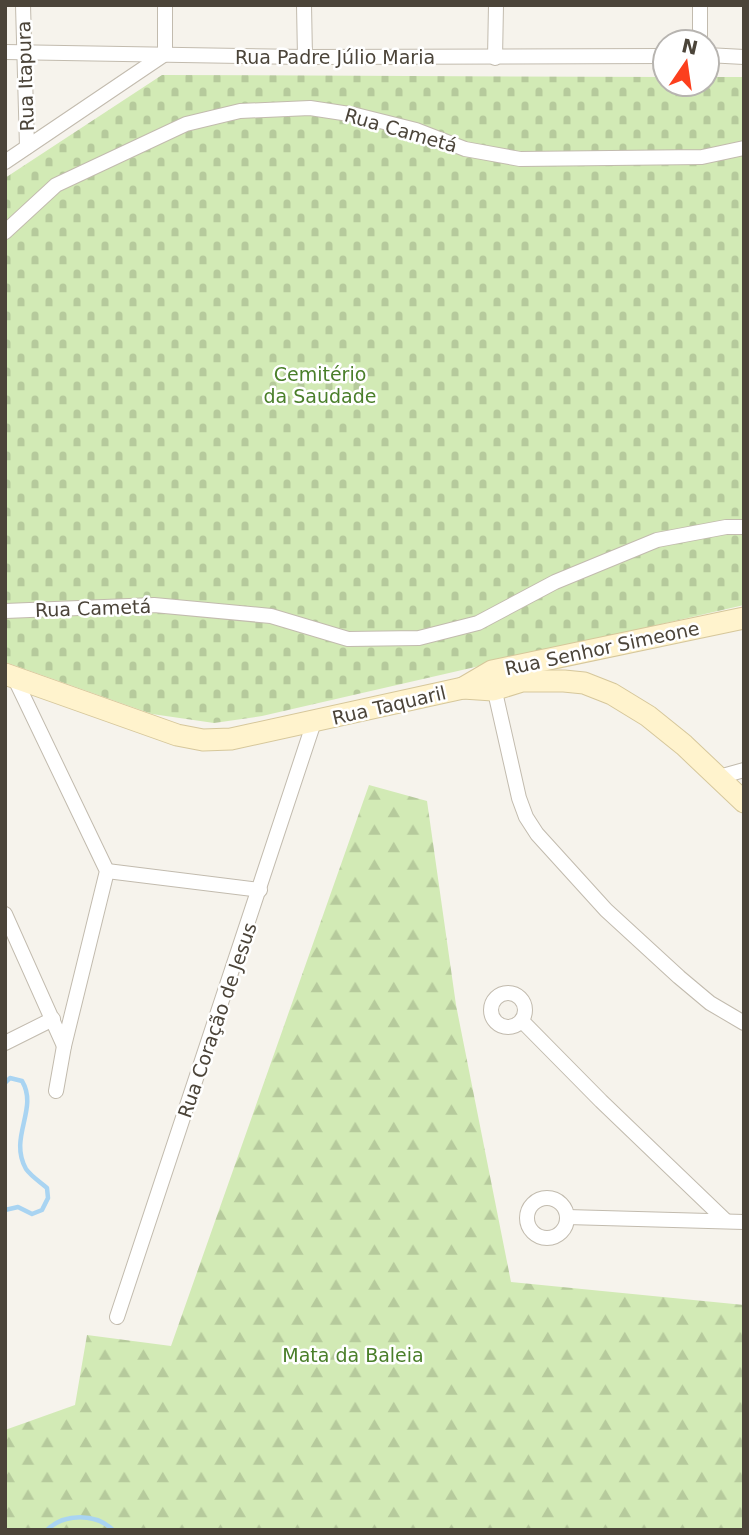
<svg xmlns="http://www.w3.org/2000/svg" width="749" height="1535" font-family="'DejaVu Sans',sans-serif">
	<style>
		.forest { fill: url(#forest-firs) }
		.cemetery { fill: url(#cemetery-stones) }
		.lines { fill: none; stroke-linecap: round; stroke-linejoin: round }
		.stream { stroke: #a9d4f2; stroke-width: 4.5 }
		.street-casing { stroke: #c2bbae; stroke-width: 16 }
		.secondary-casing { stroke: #d6c79b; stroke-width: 23 }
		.street { stroke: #fff; stroke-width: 14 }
		.secondary { stroke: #fff3cd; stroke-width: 21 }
		.labels { text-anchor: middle; stroke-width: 5; stroke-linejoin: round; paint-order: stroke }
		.street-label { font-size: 19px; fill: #4b4439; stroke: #fff }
		.park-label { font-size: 19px; fill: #4a7f2a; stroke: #fff }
	</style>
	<defs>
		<pattern id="forest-firs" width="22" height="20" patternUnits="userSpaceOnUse" patternTransform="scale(1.75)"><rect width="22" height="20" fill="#d2eab5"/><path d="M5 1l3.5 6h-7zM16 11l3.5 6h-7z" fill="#b6ca9c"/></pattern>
		<pattern id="cemetery-stones" width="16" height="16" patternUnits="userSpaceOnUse" patternTransform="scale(1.75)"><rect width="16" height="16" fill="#d2eab5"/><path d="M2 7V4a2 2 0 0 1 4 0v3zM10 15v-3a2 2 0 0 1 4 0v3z" fill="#b6ca9c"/></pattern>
	</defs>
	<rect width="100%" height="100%" fill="#f6f3ec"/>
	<path class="forest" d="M369,785l58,16 29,204 55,277 233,23v225h-739v-100l70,-25 12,-70 84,11z"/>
	<path class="cemetery" d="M162,75l503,2v7h42v-7h37v528l-482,111 -48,7 -62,-9 -147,-52v-484z"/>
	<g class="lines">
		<g class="stream">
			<path d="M5,1083l5,-5 12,3c17,28 -14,56 4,88 5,7 14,13 21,19l1,10 -6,12 -10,4 -14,-7 -13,3"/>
			<path d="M47,1530c17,-17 49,-17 66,0"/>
		</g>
		<g class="street-casing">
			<g id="street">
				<path d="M23,5l4,142"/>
				<path d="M304,5l1,52"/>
				<path d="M700,5v37"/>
				<path d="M5,52l300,5 360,-1"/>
				<path d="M707,55l37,2"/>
				<path d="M495,58l1,-53"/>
				<path d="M5,162l160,-108v-49"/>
				<path d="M5,232l51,-47 130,-61 54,-13 70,-3 46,7 60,15 49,19 55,10 182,-2 42,-9"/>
				<path d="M5,611l149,-6 117,11 77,23 71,-1 59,-15 77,-41 102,-42 69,-13h18"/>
				<path d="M14,677l93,194 -43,175 -8,45"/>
				<path d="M493,683l26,115 7,19 11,17 69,76 73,67 31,26 34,20"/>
				<path d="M719,777l25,-7"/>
				<path d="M107,871l153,19"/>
				<path d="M5,914l59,132"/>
				<circle cx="508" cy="1010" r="17"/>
				<path d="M522,1021l79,80 125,120"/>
				<path d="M5,1043l48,-24"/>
				<circle cx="547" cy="1218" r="20"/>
				<path d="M567,1217l177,5"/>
				<path d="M117,1317l197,-595"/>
			</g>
		</g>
		<g class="secondary-casing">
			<g id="secondary">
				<path d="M5,674l172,61 26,5 28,-1 232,-51 30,2 29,-9h42l20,2 28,11 36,22 36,29 60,57"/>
				<path d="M463,688l29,-17 252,-53"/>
			</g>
		</g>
		<use href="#street" class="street"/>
		<use href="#secondary" class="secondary"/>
	</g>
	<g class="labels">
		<g class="street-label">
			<text x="335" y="64">Rua Padre Júlio Maria</text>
			<text transform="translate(25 76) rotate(-92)" y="7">Rua Itapura</text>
			<text transform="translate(401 130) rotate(16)" y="7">Rua Cametá</text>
			<text transform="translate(93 608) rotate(-2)" y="7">Rua Cametá</text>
			<text transform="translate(602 648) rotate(-12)" y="7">Rua Senhor Simeone</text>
			<text transform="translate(389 705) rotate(-13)" y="7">Rua Taquaril</text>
			<text transform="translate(217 1020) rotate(-71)" y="7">Rua Coração de Jesus</text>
		</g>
		<g class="park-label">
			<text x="320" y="381">Cemitério<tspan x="320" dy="22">da Saudade</tspan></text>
			<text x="353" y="1362">Mata da Baleia</text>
		</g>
	</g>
	<rect width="749" height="1535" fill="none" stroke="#4b4439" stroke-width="14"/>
	<g transform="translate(686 63) rotate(13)"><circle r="33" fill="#ffffff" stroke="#b7b4b0" stroke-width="2"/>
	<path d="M0-5L12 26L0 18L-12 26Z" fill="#fc3f1d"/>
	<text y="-10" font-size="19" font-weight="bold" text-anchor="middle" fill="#4b4439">N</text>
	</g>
</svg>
